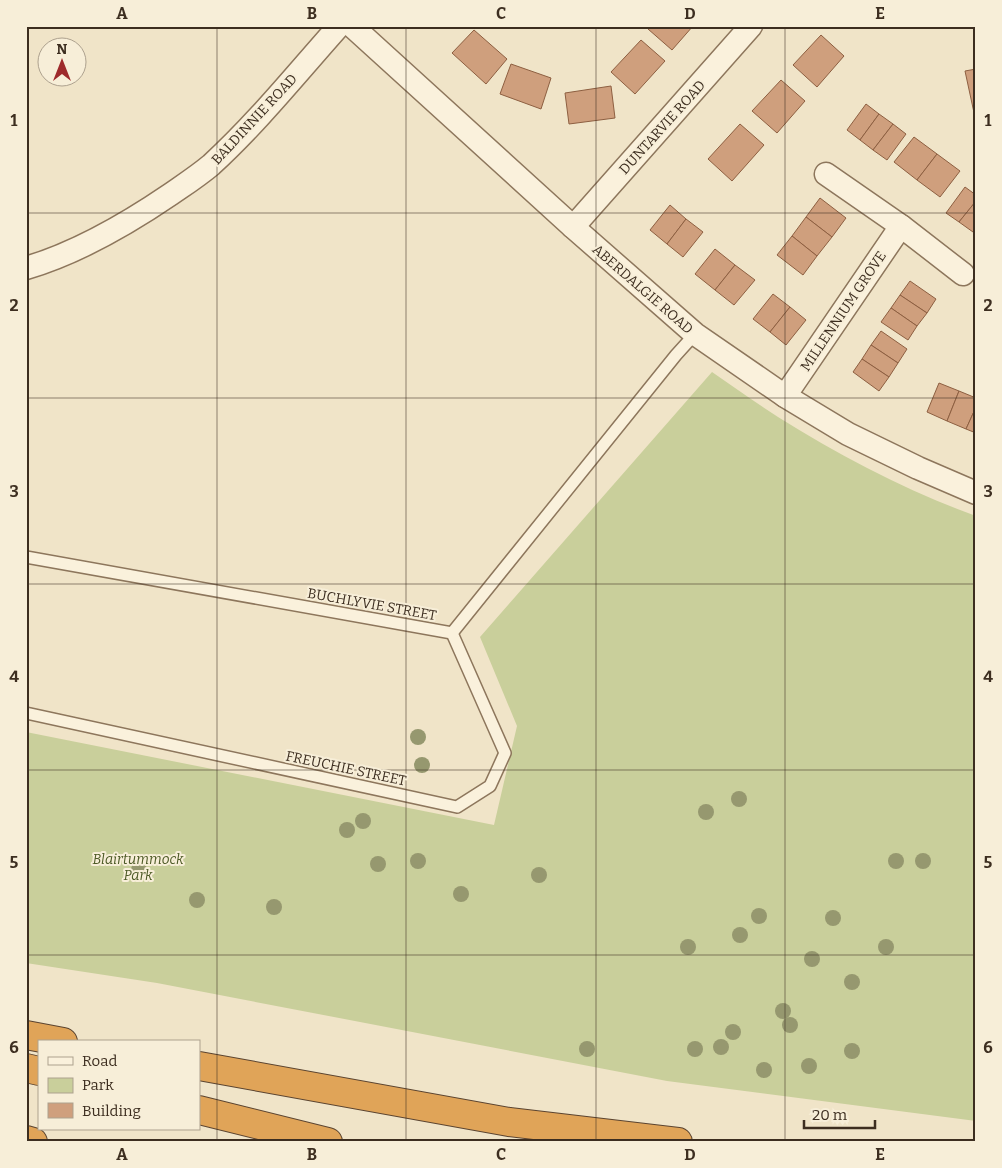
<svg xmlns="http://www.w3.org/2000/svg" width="1002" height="1168" font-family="Bitter,serif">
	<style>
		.green { fill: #c9cf9b }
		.building { fill: #cf9f7d; stroke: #8d5f41 }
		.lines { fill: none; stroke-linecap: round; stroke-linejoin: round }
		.lane-casing { stroke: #8d765c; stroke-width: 14 }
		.street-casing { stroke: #8d765c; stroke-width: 25 }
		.highway-casing { stroke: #5b4430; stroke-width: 30 }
		.lane { stroke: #faf1dc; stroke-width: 11 }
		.street { stroke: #faf1dc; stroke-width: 22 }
		.highway { stroke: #e0a458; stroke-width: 28 }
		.tree { fill: #96986f }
		.grid { fill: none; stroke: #3d2e20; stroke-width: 1; stroke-opacity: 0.55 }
		.labels { text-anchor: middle; stroke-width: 4; stroke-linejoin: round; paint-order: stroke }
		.street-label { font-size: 14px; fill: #3d2e20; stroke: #f7eed8 }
		.park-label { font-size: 14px; font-style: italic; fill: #4d5a26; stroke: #f7eed8 }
		.neatline { fill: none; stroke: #3d2e20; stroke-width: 2 }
		.grid-label { font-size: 16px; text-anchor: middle; font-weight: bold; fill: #3d2e20 }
	</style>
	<rect width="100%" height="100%" fill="#f0e4c8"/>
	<path class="green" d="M712,372c22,15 44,31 66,45 62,39 129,74 198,99v605l-309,-40 -510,-98 -131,-20v-231l468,93 23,-99 -37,-89z"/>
	<g class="building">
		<path d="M650,26h43l-21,24 -24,-21z"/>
		<path d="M474,30l33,29 -21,25 -34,-31z"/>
		<path d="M821,35l23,21 -27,31 -24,-22z"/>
		<path d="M641,40l24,21 -30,33 -24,-22z"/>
		<path d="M511,64l40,14 -10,31 -41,-15z"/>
		<path d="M976,69v53l-11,-51z"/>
		<path d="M781,80l24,21 -28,32 -25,-22z"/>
		<path d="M611,86l4,32 -46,6 -4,-31z"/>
		<path d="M866,104l13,10 -19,26 -13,-10z"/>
		<path d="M879,114l14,10 -20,26 -13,-10z"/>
		<path d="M740,124l24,21 -32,36 -24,-22z"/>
		<path d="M893,124l13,10 -19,26 -14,-10z"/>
		<path d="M914,137l23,17 -20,26 -23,-18z"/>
		<path d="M937,154l23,17 -20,26 -23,-17z"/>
		<path d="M965,187l11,8v6l-17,21 -13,-9z"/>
		<path d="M820,198l26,20 -14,19 -26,-20z"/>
		<path d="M976,201v27l-3,4 -14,-10z"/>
		<path d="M670,205l16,14 -19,25 -17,-14z"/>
		<path d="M806,217l26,20 -15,19 -25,-20z"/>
		<path d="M686,219l17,13 -20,25 -16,-13z"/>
		<path d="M792,236l25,20 -14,19 -26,-20z"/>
		<path d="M715,249l20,16 -20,25 -20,-16z"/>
		<path d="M735,265l20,15 -21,25 -19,-15z"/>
		<path d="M910,281l26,18 -9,14 -27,-18z"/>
		<path d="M773,294l17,13 -20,25 -17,-13z"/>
		<path d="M900,295l27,18 -10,13 -26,-18z"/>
		<path d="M790,307l16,13 -20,25 -16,-13z"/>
		<path d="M891,308l26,18 -9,14 -27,-18z"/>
		<path d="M881,331l26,18 -9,14 -27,-18z"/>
		<path d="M871,345l27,18 -9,14 -27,-18z"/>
		<path d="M862,359l27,18 -10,14 -26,-19z"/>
		<path d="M939,383l20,8 -12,30 -20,-9z"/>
		<path d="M959,391l17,7v9l-10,22 -19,-8z"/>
		<path d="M976,407v26l-10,-4z"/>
	</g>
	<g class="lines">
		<g class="lane-casing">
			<g id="lane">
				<path d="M26,557l426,76 224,-278 19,-21"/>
				<path d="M26,713l431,94 33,-21 15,-33 -53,-120"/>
			</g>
		</g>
		<g class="street-casing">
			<g id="street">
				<path d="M352,26l221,201 122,107 90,62 63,38 70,34 58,25"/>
				<path d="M826,174l75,52 62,48"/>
				<path d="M573,227l178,-201"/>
				<path d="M26,268c51,-15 101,-44 145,-74 13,-9 27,-18 40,-29 46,-42 86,-92 128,-139"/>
				<path d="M785,396l116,-170"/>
			</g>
		</g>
		<g class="highway-casing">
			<g id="highway">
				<path d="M26,1035l37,7"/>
				<path d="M199,1066l310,56 169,20"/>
				<path d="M26,1068l13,3"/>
				<path d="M199,1110l129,32"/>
				<path d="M26,1140l7,2"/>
			</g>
		</g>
		<use href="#lane" class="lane"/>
		<use href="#street" class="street"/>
		<use href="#highway" class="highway"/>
	</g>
	<g class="tree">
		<circle cx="418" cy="737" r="8"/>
		<circle cx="422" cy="765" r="8"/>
		<circle cx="739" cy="799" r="8"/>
		<circle cx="706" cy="812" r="8"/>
		<circle cx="363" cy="821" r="8"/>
		<circle cx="347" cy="830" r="8"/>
		<circle cx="418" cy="861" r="8"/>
		<circle cx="896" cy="861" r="8"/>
		<circle cx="923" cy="861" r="8"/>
		<circle cx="378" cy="864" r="8"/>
		<circle cx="139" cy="870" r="8"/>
		<circle cx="539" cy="875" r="8"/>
		<circle cx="461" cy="894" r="8"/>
		<circle cx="197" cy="900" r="8"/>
		<circle cx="274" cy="907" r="8"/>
		<circle cx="759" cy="916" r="8"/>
		<circle cx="833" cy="918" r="8"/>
		<circle cx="740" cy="935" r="8"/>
		<circle cx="688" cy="947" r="8"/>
		<circle cx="886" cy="947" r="8"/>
		<circle cx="812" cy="959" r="8"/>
		<circle cx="852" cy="982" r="8"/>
		<circle cx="783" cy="1011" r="8"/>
		<circle cx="790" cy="1025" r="8"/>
		<circle cx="733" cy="1032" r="8"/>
		<circle cx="721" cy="1047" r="8"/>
		<circle cx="587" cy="1049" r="8"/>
		<circle cx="695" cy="1049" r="8"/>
		<circle cx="852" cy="1051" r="8"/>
		<circle cx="809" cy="1066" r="8"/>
		<circle cx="764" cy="1070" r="8"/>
	</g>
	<path class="grid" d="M217,26v1116M406,26v1116M596,26v1116M785,26v1116M26,213h950M26,398h950M26,584h950M26,770h950M26,955h950"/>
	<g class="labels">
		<g class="street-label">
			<text transform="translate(254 119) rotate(-47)" y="5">BALDINNIE ROAD</text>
			<text transform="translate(662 127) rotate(-48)" y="5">DUNTARVIE ROAD</text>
			<text transform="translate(643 289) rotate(41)" y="5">ABERDALGIE ROAD</text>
			<text transform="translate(843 311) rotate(-56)" y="5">MILLENNIUM GROVE</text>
			<text transform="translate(372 604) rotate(10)" y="5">BUCHLYVIE STREET</text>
			<text transform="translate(346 768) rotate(12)" y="5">FREUCHIE STREET</text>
		</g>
		<g class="park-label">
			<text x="138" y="864">Blairtummock<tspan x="138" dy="16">Park</tspan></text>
		</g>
	</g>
	<rect width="1002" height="1168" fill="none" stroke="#f7eed8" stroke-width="55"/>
	<rect x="38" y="1040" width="162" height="90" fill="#f7eed8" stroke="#ada18e"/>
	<rect x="48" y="1057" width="25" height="8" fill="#faf1dc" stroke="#ada18e"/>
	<text x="82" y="1066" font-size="15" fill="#3d2e20">Road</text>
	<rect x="48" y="1078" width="25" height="15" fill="#c9cf9b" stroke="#ada18e"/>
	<text x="82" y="1090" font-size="15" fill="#3d2e20">Park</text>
	<rect x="48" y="1103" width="25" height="15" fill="#cf9f7d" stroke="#ada18e"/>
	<text x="82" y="1116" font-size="15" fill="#3d2e20">Building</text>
	<g transform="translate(62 62)"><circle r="24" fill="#f7eed8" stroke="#ada18e"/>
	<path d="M0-4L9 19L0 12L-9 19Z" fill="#9e2a2b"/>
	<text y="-8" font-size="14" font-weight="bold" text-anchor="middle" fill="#3d2e20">N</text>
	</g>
	<path d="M804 1120v8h71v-8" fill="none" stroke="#3d2e20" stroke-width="2.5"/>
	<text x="812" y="1120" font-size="15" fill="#3d2e20" stroke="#f7eed8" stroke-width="4" paint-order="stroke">20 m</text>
	<rect x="28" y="28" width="946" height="1112" class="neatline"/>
	<g class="grid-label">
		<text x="122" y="19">A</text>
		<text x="312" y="19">B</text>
		<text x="501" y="19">C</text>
		<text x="690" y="19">D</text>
		<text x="880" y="19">E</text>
		<text x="14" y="126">1</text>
		<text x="988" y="126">1</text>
		<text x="14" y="311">2</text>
		<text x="988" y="311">2</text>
		<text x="14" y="497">3</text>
		<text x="988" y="497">3</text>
		<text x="14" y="682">4</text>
		<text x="988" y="682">4</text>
		<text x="14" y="868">5</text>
		<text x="988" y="868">5</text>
		<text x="14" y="1053">6</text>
		<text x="988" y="1053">6</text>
		<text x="122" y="1160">A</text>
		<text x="312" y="1160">B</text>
		<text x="501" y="1160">C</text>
		<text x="690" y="1160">D</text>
		<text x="880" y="1160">E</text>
	</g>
</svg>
